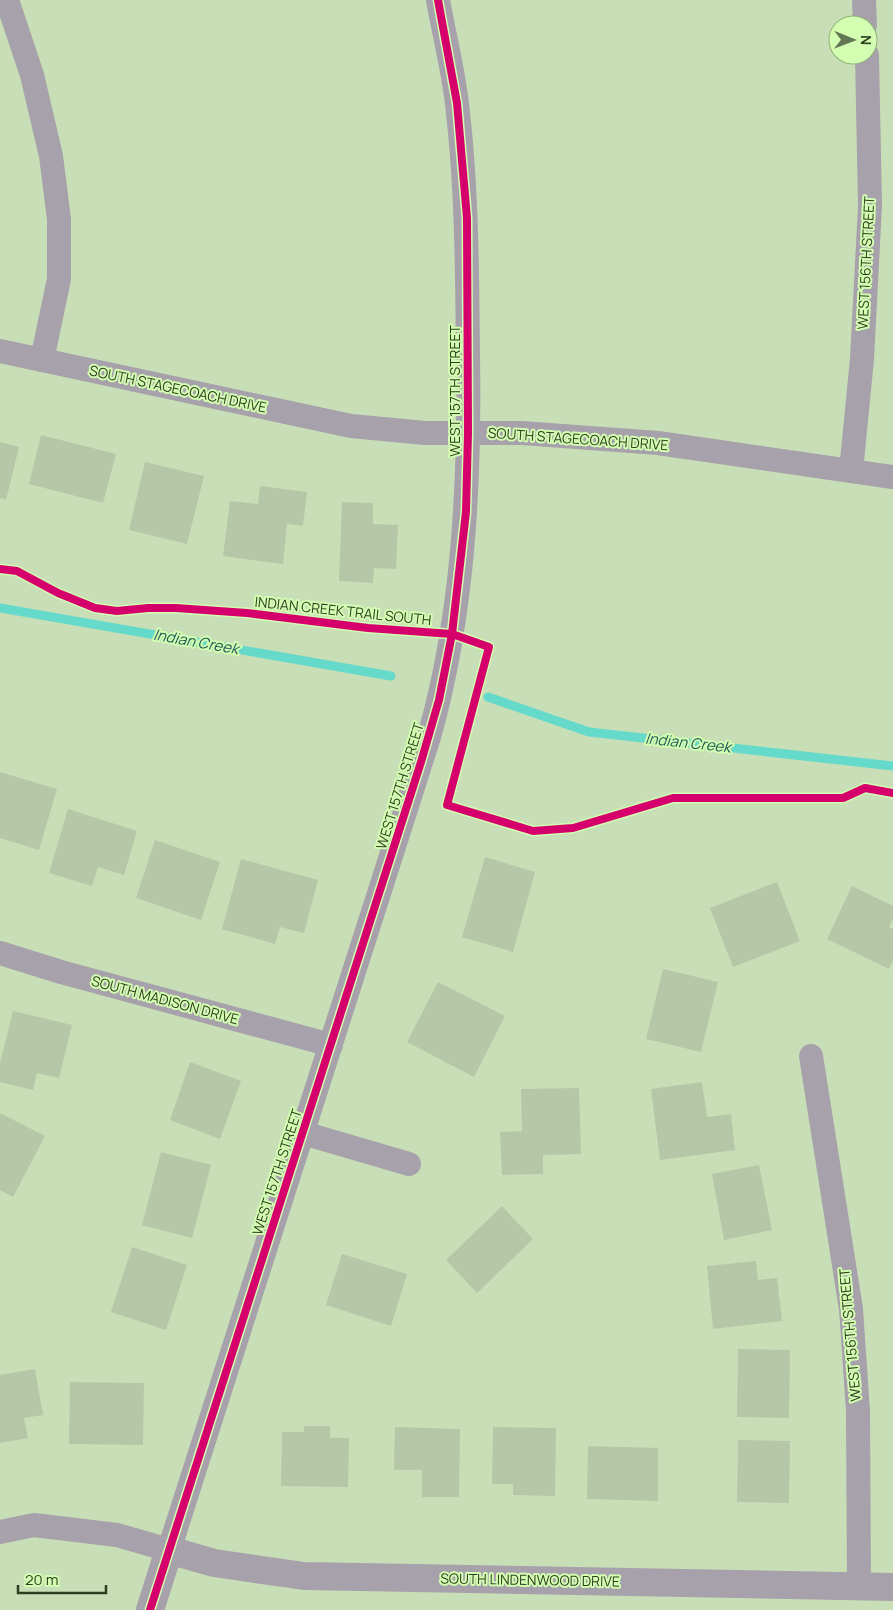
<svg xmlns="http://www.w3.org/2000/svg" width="893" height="1610" font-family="Manrope,sans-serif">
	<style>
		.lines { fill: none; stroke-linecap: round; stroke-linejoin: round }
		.stream { stroke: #65d9ca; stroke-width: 9 }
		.building { fill: #b6c7a7 }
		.minor { stroke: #a7a1ab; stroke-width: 24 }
		.tertiary { stroke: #a7a1ab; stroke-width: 28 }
		.cycleway-casing { stroke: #d3fdb1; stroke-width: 11 }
		.cycleway { stroke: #d6006c; stroke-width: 8 }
		.labels { text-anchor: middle; stroke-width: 4; stroke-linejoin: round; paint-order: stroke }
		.street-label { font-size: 14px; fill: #2e3f20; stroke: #d3fdb1 }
		.water-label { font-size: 15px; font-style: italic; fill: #1a5956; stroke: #d3fdb1 }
	</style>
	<rect width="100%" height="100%" fill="#c8deb6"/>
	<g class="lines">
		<g class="stream">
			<path d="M0,608l391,68"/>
			<path d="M488,697l101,35 304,34"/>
		</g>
	</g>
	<g class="building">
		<path d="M41,435l75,19 -13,49 -74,-19z"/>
		<path d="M0,442l19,5 -13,53 -6,-2z"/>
		<path d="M145,462l59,14 -17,68 -58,-14z"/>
		<path d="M260,486l47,6 -4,34 -16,-2 -4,40 -60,-8 7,-55 28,3z"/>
		<path d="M342,502l31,1v21l25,1 -2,44 -22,-1 -1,15 -34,-2z"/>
		<path d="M0,772l57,17 -18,61 -39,-12z"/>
		<path d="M68,809l69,22 -13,44 -26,-8 -6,19 -43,-13z"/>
		<path d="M155,840l65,22 -19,58 -65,-22z"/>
		<path d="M485,857l50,15 -22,80 -51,-15z"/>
		<path d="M241,859l77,21 -14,53 -24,-6 -5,17 -53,-15z"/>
		<path d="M777,882l23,59 -67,26 -23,-59z"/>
		<path d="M852,886l41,20v12l-4,9 4,2v32l-4,8 -62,-30z"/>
		<path d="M663,969l55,13 -17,70 -55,-13z"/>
		<path d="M438,982l67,34 -31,61 -67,-35z"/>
		<path d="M13,1011l59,14 -13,53 -22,-5 -4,17 -33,-8v-19z"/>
		<path d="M190,1062l51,19 -21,58 -50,-19z"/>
		<path d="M702,1082l5,35 24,-3 4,36 -75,10 -9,-71z"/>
		<path d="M579,1088l2,66 -38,1v19l-41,1 -2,-43 22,-1 -1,-42z"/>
		<path d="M0,1113l45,23 -32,61 -13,-7z"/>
		<path d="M161,1152l50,13 -19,73 -50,-13z"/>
		<path d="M759,1165l13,65 -48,10 -12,-66z"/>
		<path d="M502,1206l31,33 -56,54 -31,-33z"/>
		<path d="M132,1247l55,18 -21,65 -55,-18z"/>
		<path d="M342,1254l65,20 -16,52 -65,-21z"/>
		<path d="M756,1261l2,19 19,-2 5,43 -69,8 -6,-63z"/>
		<path d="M738,1349l52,1 -1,68 -52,-1z"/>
		<path d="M35,1369l8,46 -19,3 4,20 -28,5v-68z"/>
		<path d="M70,1382l74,1 -1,62 -74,-1z"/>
		<path d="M304,1426h26v12h19l-1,49 -67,-1 1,-54h22z"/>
		<path d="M395,1427l65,2 -1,68h-37v-27h-28z"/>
		<path d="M493,1427l63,1 -1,68 -42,-1v-11h-21z"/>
		<path d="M738,1440l52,1 -1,62 -52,-1z"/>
		<path d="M588,1446l70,2v53l-71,-2z"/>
	</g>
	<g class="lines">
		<g class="minor">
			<path d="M7,0l25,75 19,81 8,63v60l-17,81"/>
			<path d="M864,0l1,25"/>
			<path d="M0,351l351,75 74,7h97l136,10 235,34"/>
			<path d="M851,471l11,-112 8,-153 -3,-151"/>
			<path d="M0,953l61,19 270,73"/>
			<path d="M811,1056l40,253 7,102 1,175"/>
			<path d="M303,1133l106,31"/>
			<path d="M0,1532l34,-7 83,10 52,15 260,-813c35,-124 41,-255 39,-383 -1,-84 -1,-167 -11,-250 -4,-35 -13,-70 -19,-104"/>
		</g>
		<path class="tertiary" d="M150,1610l19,-60 45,13 90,13 589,11"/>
		<g class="cycleway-casing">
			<g id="cycleway">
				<path d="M0,569l17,2 41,22 37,15 22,3 31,-3h28l71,5 121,15 84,6 37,13 -42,158 86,26 40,-3 100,-30h170l22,-10 28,5"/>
				<path d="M150,1610l271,-848 18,-62 13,-66 14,-122 2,-79 -1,-215 -10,-115 -19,-103"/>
			</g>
		</g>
		<use href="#cycleway" class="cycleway"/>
	</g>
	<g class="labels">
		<g class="street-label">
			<text transform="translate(866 263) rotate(-87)" y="5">WEST 156TH STREET</text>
			<text transform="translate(178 389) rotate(12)" y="5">SOUTH STAGECOACH DRIVE</text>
			<text transform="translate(455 391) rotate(-90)" y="5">WEST 157TH STREET</text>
			<text transform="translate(578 439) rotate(4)" y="5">SOUTH STAGECOACH DRIVE</text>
			<text transform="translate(343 611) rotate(6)" y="5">INDIAN CREEK TRAIL SOUTH</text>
			<text transform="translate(400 786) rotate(-73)" y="5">WEST 157TH STREET</text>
			<text transform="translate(165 1000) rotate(15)" y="5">SOUTH MADISON DRIVE</text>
			<text transform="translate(277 1172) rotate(-72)" y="5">WEST 157TH STREET</text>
			<text transform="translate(850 1335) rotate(-95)" y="5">WEST 156TH STREET</text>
			<text transform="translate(530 1580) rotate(1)" y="5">SOUTH LINDENWOOD DRIVE</text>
		</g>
		<g class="water-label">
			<text transform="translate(196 642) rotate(10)" y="5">Indian Creek</text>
			<text transform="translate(688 743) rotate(6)" y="5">Indian Creek</text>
		</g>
	</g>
	<g transform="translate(853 40) rotate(91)"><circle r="24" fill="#d3fdb1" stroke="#91b177"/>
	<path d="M0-4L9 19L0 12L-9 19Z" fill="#647754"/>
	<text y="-8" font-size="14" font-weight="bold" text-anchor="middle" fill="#2e3f20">N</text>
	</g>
	<path d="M18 1585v8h88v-8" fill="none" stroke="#2e3f20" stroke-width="2.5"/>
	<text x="25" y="1585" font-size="15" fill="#2e3f20" stroke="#d3fdb1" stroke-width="4" paint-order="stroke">20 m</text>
</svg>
